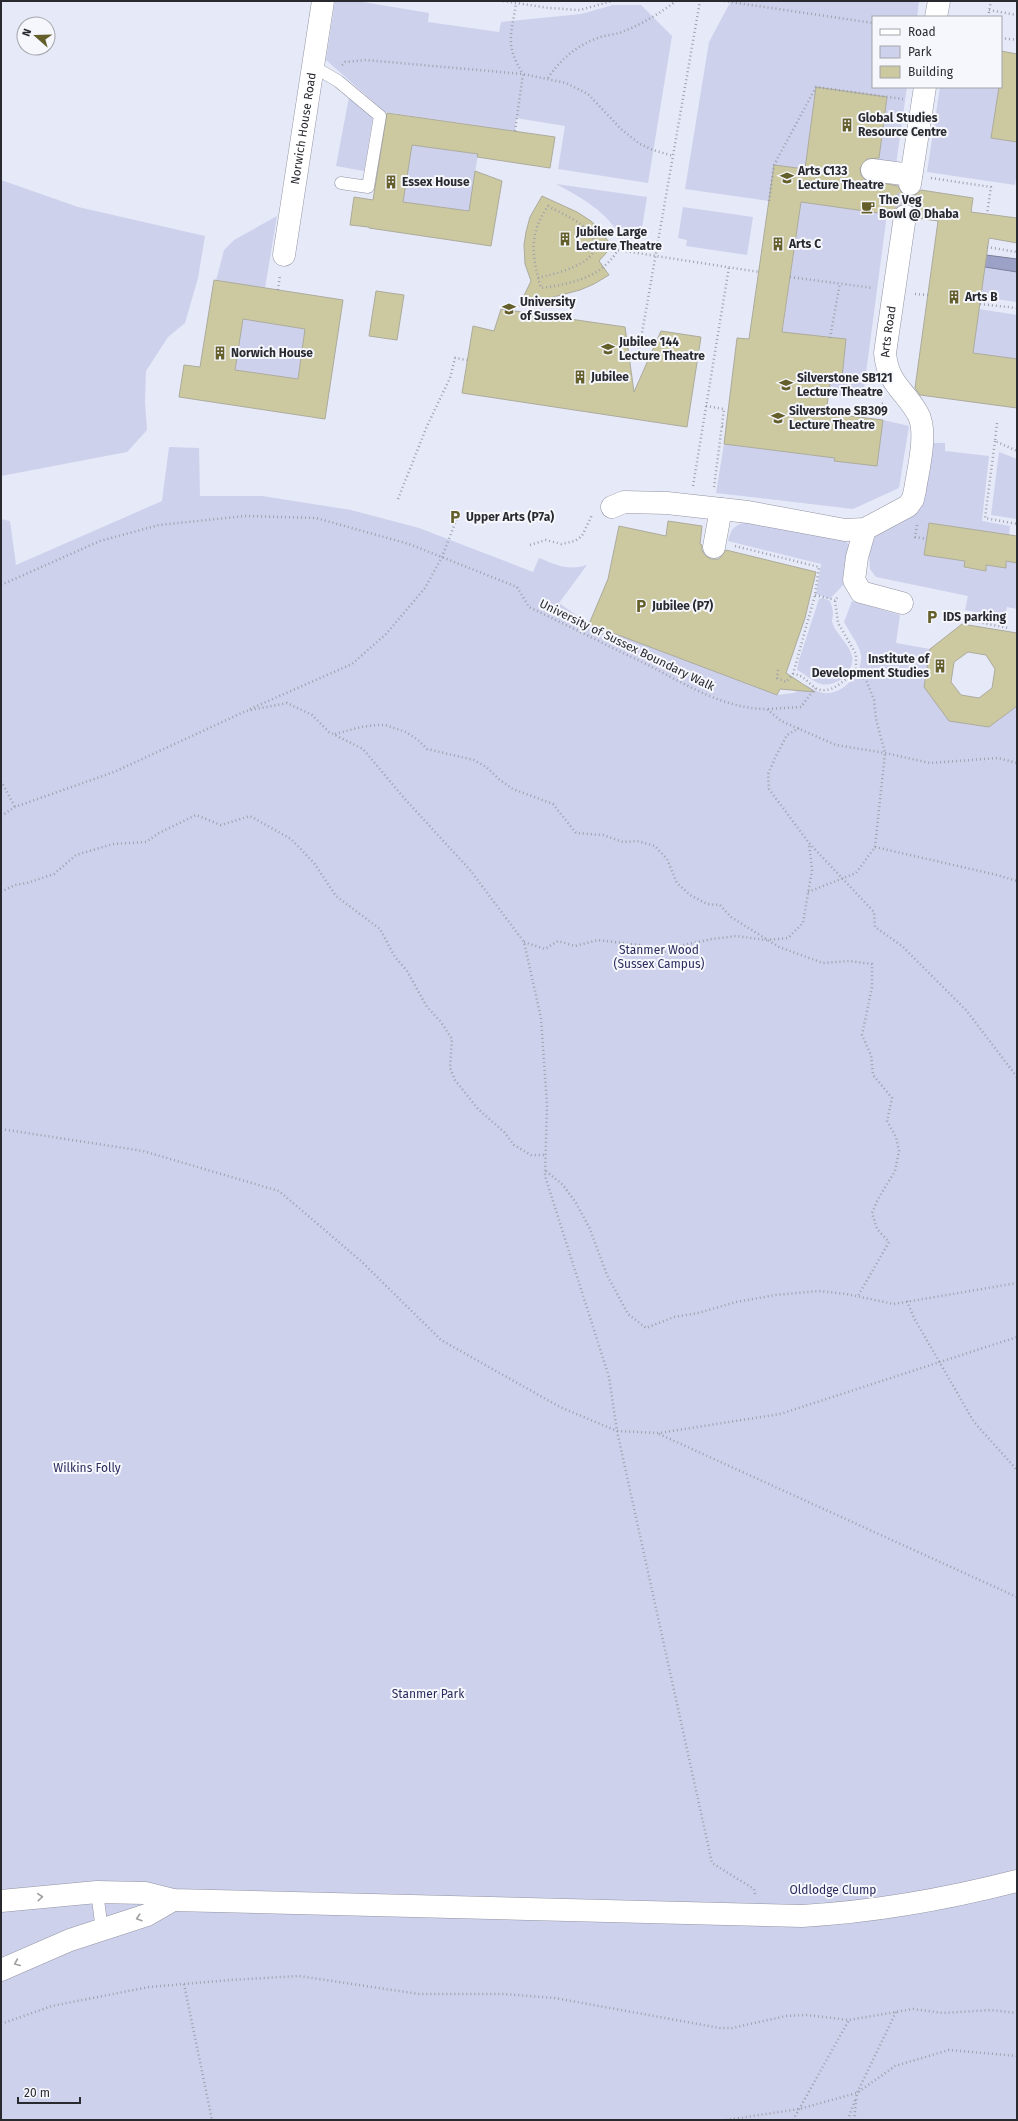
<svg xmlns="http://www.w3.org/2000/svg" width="1018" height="2121" font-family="'Fira Sans',sans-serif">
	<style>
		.green { fill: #cdd1ec }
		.water { fill: #9ca2c7; stroke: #7a7e9a }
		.building { fill: #ccc9a0; stroke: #acab9c; fill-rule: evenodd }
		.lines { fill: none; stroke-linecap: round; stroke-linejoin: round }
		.minor-tunnel { stroke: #c0c3d0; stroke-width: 22; stroke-dasharray: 22 11; stroke-linecap: butt }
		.service-casing { stroke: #9294a3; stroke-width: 13 }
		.minor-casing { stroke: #9294a3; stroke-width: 23 }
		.path { stroke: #9ea0ac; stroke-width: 2.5; stroke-dasharray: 1 3; stroke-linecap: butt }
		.service { stroke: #fff; stroke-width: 12 }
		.minor { stroke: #fff; stroke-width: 22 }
		.oneway { stroke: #9f9fa2 }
		.labels { text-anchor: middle; stroke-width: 4; stroke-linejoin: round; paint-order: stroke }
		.poi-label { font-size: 12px; font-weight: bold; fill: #292a30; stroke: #f6f7fd; text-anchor: start }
		.street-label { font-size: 12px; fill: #292a30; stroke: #f6f7fd }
		.park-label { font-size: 12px; fill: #2a2d5d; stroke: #f6f7fd }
	</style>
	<rect width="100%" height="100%" fill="#e6e9f8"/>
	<g class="green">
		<path d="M335,1h22l72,12 -1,9 71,10 2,-10 80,-8 32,-9h28l31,31 -24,147 -90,-14 7,-43 -49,-8 -1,13 -130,-19 -59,-52z"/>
		<path d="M731,1h188l-2,16h-44v70h34l-11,78 -18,-3 9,-65 -71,-10 10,85 -52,-7 -5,36 -84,-12 24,-147z"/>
		<path d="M940,87h59l-8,51 26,-22v56l-2,13 -88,-13z"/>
		<path d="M349,97l24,19 -9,55 -28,-5z"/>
		<path d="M412,145l66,9 -9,57 -66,-9z"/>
		<path d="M1,180l77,27 127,29 -7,42 -13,45 -17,14 -22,34 -1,30 2,29 -20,22 -126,24z"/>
		<path d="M556,184l91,13 -6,37 -8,-1 -1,6 -10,-1c-16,-27 -40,-40 -66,-54z"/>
		<path d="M801,202l86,12 -23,174 -16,9 -20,-3 3,-18 11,1 4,-38 -36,-4 -29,8z"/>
		<path d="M683,207l70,10 -6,38 -61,-9 1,-6 -9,-2z"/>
		<path d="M277,216l-12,72 -49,-7 8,-31 10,-10z"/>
		<path d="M985,267l32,5v30l-36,-5z"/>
		<path d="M979,309l38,6v44l-44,-6z"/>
		<path d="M243,319l62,10 -7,50 -63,-9z"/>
		<path d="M883,420l26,6 -10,62 -46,21 -137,-16 8,-49 95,12 18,-21 -3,26 43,5z"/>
		<path d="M932,443h13v8l44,5 -7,65 28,5 -1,9 -80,-12 -5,31 41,7 -1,7 21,3 1,-6 20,2v-6l11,2v46l-10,-2 -2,10 -40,-7 3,-14 -92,-19 -6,-8 -1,-16 10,-26 42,-25z"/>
		<path d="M169,447l30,1 1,48h62l89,14 68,18 114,44 6,-14c17,7 29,13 48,7l-28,38 30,21 188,71 17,-2 12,-8c7,4 13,9 22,8 17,-1 35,-21 33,-38 -2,-11 -12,-23 -17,-33l8,-21 48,14 -4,28 34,6 -6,38 65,40 28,-21v1414h-1016v-1601l9,2 6,44 146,-64z"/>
		<path d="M999,452l18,7v60l-26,-4z"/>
		<path d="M747,522l97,18 7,6 -7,38 -14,15 -14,-5 5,-30 -93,-23c3,-12 6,-16 19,-19z"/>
		<path d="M823,598l7,3c1,4 3,8 3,12 0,3 -1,6 -1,9 7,20 34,32 12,55 -5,5 -15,9 -23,7 -8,-2 -16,-10 -24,-14l2,-10 20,-61z"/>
	</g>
	<path class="water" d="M986,255l31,4v13l-32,-5z"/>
	<g class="building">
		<path d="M1001,51l16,3v88l-26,-4 8,-51h2z"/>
		<path d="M816,87l71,10 -8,61 -12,1 -7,9 1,7 4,5 33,6 4,7 6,3 7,-1 6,-5 52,8 -2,14 46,6v25l-28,-5 -16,115 44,6v49l-97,-13 -5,-7 23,-167 -21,-3v-6l-4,-6 -7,-2 -11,4 -2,7 -92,-13 -19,130 64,7 -4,38 -11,-1 -5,37 57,7 -6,46 -43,-5 1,-3 -111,-14 13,-106 12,1 25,-174 31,4z"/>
		<path d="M387,113l168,24 -5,31 -73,-11 1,-3 -66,-9 -9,57 66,9 6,-40 27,10 -11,65 -122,-18v-1l-19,-2 4,-28 19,3z"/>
		<path d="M542,196l35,16 14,9 10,10 7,10v6l-1,5 -8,9 10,14 -15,9 -14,6 -61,16 12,-25 -6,-17 -1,-19 2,-13 4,-15z"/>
		<path d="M214,280l129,20 -18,119 -146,-22 5,-32 16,2zM243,319l62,10 -7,50 -63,-9z"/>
		<path d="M376,291l28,4 -7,45 -28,-4z"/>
		<path d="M501,309l124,18 9,65 27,-61 40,6 -14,90 -225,-34 11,-67 21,5z"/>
		<path d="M668,521l34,5 -2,18 2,1v6l4,5 5,3h8l7,-9 90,22 -11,46 -19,55 29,19 -35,-3 -3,6 -188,-71 19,-45 11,-53 47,10z"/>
		<path d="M929,523l88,13v27l-11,-2v7l-20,-3v6l-22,-4 1,-6 -41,-6z"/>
		<path d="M962,624l55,9v73l-28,21 -40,-6 -25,-34 6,-38zM968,652l18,3 9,14 -3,19 -13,10 -18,-3 -10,-13 3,-20z"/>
	</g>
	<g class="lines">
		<path class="minor-tunnel" d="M905,216l5,-32"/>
		<g class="service-casing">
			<g id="service">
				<path d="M314,67l24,14 42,35 -12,71 -27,-4"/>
				<path d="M97,1892l5,38"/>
			</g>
		</g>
		<g class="minor-casing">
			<g id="minor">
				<path d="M936,17l3,-16"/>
				<path d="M872,170l39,5"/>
				<path d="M910,184l15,-97"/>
				<path id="s1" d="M284,255l39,-254"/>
				<path id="s2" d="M612,507l12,-5 43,1 81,9 97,18 20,-1 43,-23 5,-7 2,-9c3,-20 13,-58 3,-76 -13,-24 -30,-29 -33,-61l20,-137"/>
				<path d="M865,529l-8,28 -3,23 7,12 41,11"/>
				<path d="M714,547l7,-38"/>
				<path d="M1,1901l96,-9 48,1 28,7 629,16c72,-4 145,-17 215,-35"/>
				<path d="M1,1970l69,-30 77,-25 26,-15"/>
			</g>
		</g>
		<g class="path">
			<path d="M503,1l46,7 31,2 32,-9"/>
			<path d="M724,1l149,22"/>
			<path d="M989,10l28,5"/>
			<path d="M988,17l3,-16"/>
			<path d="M1001,38l16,2"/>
			<path d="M342,65l3,-3 21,-2 157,14 43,9 22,11 33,35 19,15 13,6 20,6"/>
			<path d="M548,78c12,-18 27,-31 47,-39 9,-4 19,-4 27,-7 20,-8 37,-18 54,-31"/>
			<path d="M515,131l8,-57c-18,-29 -12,-38 -7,-70"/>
			<path d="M931,178l60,9 -4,27"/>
			<path d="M769,201l5,-36 42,-78 87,12"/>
			<path d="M987,247l30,5"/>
			<path d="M790,277l83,11"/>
			<path d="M538,278c16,-4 72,-16 53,-43 -9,-14 -29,-21 -43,-29 -20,29 -16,50 -7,82 30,-4 60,-10 77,-38l141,22"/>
			<path d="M278,290l2,-15"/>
			<path d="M915,294l13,1"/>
			<path d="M980,304l37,4"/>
			<path d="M830,338l10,-55"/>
			<path d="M638,356l62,-355"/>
			<path d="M706,406l18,3 -10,78"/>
			<path d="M862,417l23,-15"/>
			<path d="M997,423l-2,18 22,10"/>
			<path d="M722,426l4,1"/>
			<path d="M995,441l-10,77 32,6"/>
			<path d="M693,486l36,-219"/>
			<path d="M398,499l29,-73 23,-48 5,-20 12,2"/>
			<path d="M917,525l-2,12 12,2"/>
			<path d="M530,545l16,-5 15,4 14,-3 7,-5 10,-21"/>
			<path d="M735,546l84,21 -4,28 -22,79"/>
			<path d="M1,585l99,-44 59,-16 86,-9 71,2 93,26 108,43 12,20c40,19 79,39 119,58 37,19 76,44 119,44l14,12 55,24 49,8 45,10 68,-5 19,5"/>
			<path d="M815,595l20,5"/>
			<path d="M963,619l45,9"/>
			<path d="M778,670l-1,8 9,4 7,-8c11,1 13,7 21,13 14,11 33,-8 42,-18v-15l-18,-31 -3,-23 4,-4"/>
			<path d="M250,709l102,-45 34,-30 39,-46 17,-31 15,-39"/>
			<path d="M768,709l33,-2 14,-19"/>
			<path d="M799,728l-12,7 -11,21 -8,18 1,15 40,54 65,69 1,15 27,19 64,64 51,67"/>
			<path d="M335,734l26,-7 15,-2h9l21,7 12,8 9,9 47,11 12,7 14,13 13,9 40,15 23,29 27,2 20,7 14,-1 18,5 12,13 10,24 13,12 17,9 13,1 11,12 48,30 44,16 26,-2 23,3v23l-10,48 9,20 2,20 19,23 -5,23 9,16 3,14 -4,20 -17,28 -6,14 5,16 12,13 -31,54"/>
			<path d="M1,781l14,26"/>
			<path d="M1,816l14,-9 99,-35 132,-61 41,-8 25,12 17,17 34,17 41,49 66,72 54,72 17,76 6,87 -2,71 64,201 8,54 42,2 121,-19 237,-77"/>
			<path d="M875,847l122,28 20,6"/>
			<path d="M1,892l14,-7 12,-2 27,-9 22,-19 37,-11 33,-2 13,-9 37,-18 25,10 29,-9 41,23 23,24 22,33 44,33 15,28 12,14 20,36 14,15 11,17 -2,29 5,12 23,29 26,23 10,13 17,10h15"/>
			<path d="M808,892l48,-19 19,-26 10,-94 -9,-34 -2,-19 -7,-18 -11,-13"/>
			<path d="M524,942l21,7 13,-8 17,5 23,-6 41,5 20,9 20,-8 33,-7 24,-3 30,4 22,-2 15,-15 2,-12 7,-41 -3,-27"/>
			<path d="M1,1129l142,22 136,40 82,70 80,79 119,67 57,24 95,432 42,26 1,5"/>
			<path d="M546,1171l17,14 13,18 14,26 17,46 21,39 18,14 28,-11 24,-4 38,-11 40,-7 43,-4 27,3 48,10 123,-21"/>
			<path d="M907,1301l7,17 60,104 43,48"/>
			<path d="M659,1434l358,163"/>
			<path d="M184,1984l28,136"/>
			<path d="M1,2024l51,-18 97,-19 81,-7 69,-4 120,18h85l51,4 165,30h12l54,-12 21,-1 42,5 64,-11 30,4 48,-3 26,3"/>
			<path d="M726,2120l73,-11 58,-16 38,-27 54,-16 68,6"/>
			<path d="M793,2120l56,-100"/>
			<path d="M848,2120l7,-20"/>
			<path d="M854,2120l3,-27 39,-81"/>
		</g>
		<use href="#service" class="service"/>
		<use href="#minor" class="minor"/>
	</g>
	<defs><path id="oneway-chevron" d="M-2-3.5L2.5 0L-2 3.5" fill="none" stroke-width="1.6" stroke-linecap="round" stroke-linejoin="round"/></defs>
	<g class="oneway">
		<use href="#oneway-chevron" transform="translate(40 1897) rotate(-5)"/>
		<use href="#oneway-chevron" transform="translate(139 1918) rotate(162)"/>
		<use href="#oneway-chevron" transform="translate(17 1963) rotate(157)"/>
	</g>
	<defs>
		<g id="building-bare" transform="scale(1.08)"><path d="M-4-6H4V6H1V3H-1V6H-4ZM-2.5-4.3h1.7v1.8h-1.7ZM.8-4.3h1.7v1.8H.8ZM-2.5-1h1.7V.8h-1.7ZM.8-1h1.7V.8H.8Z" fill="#635e2a" stroke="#f6f7fd" stroke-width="2.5" paint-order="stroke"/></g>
		<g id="university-bare" transform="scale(1.08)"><path d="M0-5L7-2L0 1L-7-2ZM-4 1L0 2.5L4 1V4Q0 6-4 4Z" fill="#635e2a" stroke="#f6f7fd" stroke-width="2.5" paint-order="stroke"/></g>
		<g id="cafe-bare" transform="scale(1.08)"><path d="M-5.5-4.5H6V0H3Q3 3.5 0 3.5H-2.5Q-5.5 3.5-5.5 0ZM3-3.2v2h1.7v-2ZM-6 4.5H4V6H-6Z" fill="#635e2a" stroke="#f6f7fd" stroke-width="2.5" paint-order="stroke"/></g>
		<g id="parking-bare" transform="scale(1.08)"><path d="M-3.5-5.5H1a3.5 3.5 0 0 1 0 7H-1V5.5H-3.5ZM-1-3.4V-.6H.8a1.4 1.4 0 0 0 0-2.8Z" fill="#635e2a" stroke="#f6f7fd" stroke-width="2.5" paint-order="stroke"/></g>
	</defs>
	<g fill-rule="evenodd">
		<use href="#building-bare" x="847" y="125"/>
		<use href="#university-bare" x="787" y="178"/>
		<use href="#building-bare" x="391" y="182"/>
		<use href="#cafe-bare" x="868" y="207"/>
		<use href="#building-bare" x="565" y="239"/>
		<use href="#building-bare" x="778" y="244"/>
		<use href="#building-bare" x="954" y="297"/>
		<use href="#university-bare" x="509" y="309"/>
		<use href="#university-bare" x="608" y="349"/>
		<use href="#building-bare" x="220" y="353"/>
		<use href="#building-bare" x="580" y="377"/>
		<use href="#university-bare" x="786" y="385"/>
		<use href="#university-bare" x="778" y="418"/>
		<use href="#parking-bare" x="455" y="517"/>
		<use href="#parking-bare" x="641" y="606"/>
		<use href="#parking-bare" x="932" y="617"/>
		<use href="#building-bare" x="940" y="666"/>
	</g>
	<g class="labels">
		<g class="poi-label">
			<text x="858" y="122">Global Studies<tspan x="858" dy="14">Resource Centre</tspan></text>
			<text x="798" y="175">Arts C133<tspan x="798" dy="14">Lecture Theatre</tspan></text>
			<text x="402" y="186">Essex House</text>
			<text x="879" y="204">The Veg<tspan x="879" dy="14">Bowl @ Dhaba</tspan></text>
			<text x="576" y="236">Jubilee Large<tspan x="576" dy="14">Lecture Theatre</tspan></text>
			<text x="789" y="248">Arts C</text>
			<text x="965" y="301">Arts B</text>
			<text x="520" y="306">University<tspan x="520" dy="14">of Sussex</tspan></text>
			<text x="619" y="346">Jubilee 144<tspan x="619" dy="14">Lecture Theatre</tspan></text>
			<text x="231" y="357">Norwich House</text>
			<text x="591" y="381">Jubilee</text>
			<text x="797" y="382">Silverstone SB121<tspan x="797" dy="14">Lecture Theatre</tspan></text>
			<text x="789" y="415">Silverstone SB309<tspan x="789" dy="14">Lecture Theatre</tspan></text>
			<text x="466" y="521">Upper Arts (P7a)</text>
			<text x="652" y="610">Jubilee (P7)</text>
			<text x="943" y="621">IDS parking</text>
			<text x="929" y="663" text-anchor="end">Institute of<tspan x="929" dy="14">Development Studies</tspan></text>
		</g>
		<g class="street-label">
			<text dy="4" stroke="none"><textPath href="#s1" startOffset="128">Norwich House Road</textPath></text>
			<text dy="4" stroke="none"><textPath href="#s2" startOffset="492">Arts Road</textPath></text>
			<text transform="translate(627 645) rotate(26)" y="4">University of Sussex Boundary Walk</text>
		</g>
		<g class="park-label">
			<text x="659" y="954">Stanmer Wood<tspan x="659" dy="14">(Sussex Campus)</tspan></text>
			<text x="87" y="1472">Wilkins Folly</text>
			<text x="428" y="1698">Stanmer Park</text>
			<text x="833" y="1894">Oldlodge Clump</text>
		</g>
	</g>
	<rect width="1018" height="2121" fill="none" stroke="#292a30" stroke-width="4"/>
	<rect x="872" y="16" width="130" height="72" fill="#f6f7fd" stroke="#a4a5ab"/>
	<rect x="880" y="29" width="20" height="6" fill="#ffffff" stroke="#a4a5ab"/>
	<text x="908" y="36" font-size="12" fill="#292a30">Road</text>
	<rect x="880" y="46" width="20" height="12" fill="#cdd1ec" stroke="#a4a5ab"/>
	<text x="908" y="56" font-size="12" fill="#292a30">Park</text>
	<rect x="880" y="66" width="20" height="12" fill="#ccc9a0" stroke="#a4a5ab"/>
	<text x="908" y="76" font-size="12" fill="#292a30">Building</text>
	<g transform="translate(36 36) rotate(290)"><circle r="19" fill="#f6f7fd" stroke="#a4a5ab"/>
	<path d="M0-3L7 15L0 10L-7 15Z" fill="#635e2a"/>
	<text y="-6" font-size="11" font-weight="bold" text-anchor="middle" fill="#292a30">N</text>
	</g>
	<path d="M18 2097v6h62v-6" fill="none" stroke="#292a30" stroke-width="2"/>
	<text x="24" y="2097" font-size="12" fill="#292a30" stroke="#f6f7fd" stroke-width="3" paint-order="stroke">20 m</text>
</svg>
